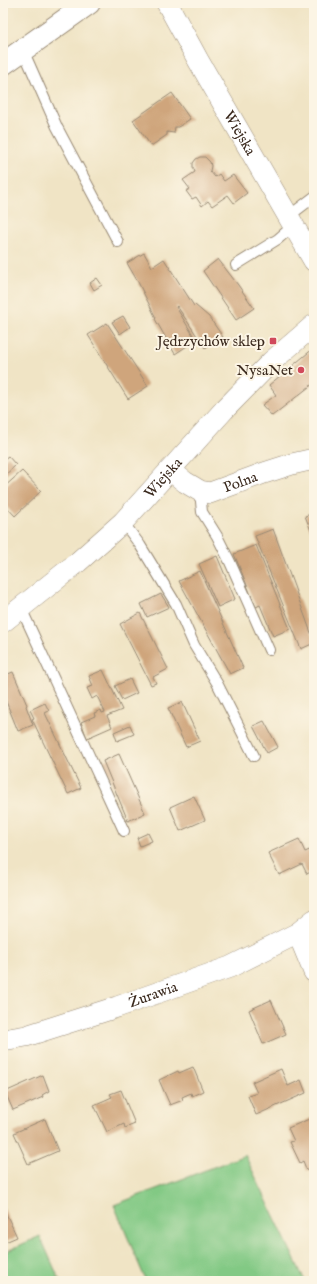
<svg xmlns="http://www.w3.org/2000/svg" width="317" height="1284" font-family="'IM FELL English',serif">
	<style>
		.green { fill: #82c984; stroke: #5e7a51 }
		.building { fill: #cfa57c }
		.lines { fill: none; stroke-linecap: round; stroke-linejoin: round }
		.service-casing { stroke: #968772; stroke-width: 12 }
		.minor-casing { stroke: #968772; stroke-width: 22 }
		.tertiary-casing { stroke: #968772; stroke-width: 24 }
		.service { stroke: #fff; stroke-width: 10 }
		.minor { stroke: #fff; stroke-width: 21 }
		.tertiary { stroke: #fff; stroke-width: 22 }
		.poi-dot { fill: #d1495b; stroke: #fcf5e5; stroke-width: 1.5 }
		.labels { text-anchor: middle; stroke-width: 4; stroke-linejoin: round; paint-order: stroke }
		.street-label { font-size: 15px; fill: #3b2a1e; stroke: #fcf5e5 }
		.poi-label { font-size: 15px; fill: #3b2a1e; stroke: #fcf5e5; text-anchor: end }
	</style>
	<rect width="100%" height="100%" fill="#fcf5e5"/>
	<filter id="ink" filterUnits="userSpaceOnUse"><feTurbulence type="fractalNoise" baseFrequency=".025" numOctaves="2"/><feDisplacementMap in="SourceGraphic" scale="8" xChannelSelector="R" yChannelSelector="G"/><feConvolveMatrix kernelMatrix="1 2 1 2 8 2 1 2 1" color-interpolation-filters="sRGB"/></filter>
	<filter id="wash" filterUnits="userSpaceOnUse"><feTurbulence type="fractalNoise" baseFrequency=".012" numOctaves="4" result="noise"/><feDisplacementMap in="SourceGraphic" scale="16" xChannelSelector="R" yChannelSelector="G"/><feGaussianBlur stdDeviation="0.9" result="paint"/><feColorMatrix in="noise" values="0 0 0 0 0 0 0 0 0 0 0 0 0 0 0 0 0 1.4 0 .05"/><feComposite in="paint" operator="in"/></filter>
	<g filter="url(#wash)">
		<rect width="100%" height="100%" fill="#f0e4c5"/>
		<g class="green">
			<path d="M245,1155l60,126h-159l-32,-76z"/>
			<path d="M40,1236l20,45h-57v-28z"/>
		</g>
		<g id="blocks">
			<g class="building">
				<path d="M172,93l18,26 -12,8h-3l-1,6 -7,-1v3l-16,11 -18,-26z"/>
				<path d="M200,157h5l5,5 1,4 -1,5 5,6 4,-3 5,7 9,-6 14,18 -13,10 -6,-8 -16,11 -4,-5 -6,5 -6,-9 -4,2 -6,-8 4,-2 -7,-9 12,-8 -2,-5v-4l3,-4z"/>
				<path d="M144,253l8,14 12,-8 30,47 1,-1 14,12 14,20 -18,11 -28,-42 -1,1 20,33 -21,14 -20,-35 1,-1 -18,-36 -11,-19z"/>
				<path d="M218,259l20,26 16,23 -18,12 -33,-49z"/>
				<path d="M97,278l5,7 -8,5 -4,-7z"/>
				<path d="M123,316l7,11 -10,7 -8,-12z"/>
				<path d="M107,323l41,63 -20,13 -40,-64z"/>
				<path d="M314,348v35l-42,33 -10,-11 14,-10 -7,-10z"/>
				<path d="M8,456l8,9 -13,12v-17z"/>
				<path d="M22,471l19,20 -26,25 -12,-13v-15z"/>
				<path d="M314,513v25l-9,-22z"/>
				<path d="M273,529l41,112v2l-13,6 -46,-113z"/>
				<path d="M256,545l34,84 -17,7 -13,-31 -4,2 -22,-53z"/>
				<path d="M217,556l18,43 -17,8 -19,-43z"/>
				<path d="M200,571l43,97 -13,6 -51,-93z"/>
				<path d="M161,594l8,13 -22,10 -6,-13z"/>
				<path d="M140,613l28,56 -15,8 3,6 -5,2 -31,-61z"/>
				<path d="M103,670l19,40 -15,6 5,11 -25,11 -6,-16 14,-6 -1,-3 7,-3 1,3 3,-1 -8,-16 -5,3 -5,-11 6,-2 -4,-10z"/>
				<path d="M13,672l14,33 -1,1 7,19 -15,6 -15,-37v-18z"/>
				<path d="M130,679l7,14 -15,7 -7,-14z"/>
				<path d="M182,702l18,39 -14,6 -18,-39z"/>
				<path d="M45,703l4,8 -4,2 36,75 -13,6 -36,-75 2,-1 -4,-8z"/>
				<path d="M264,721l14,26 -11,6 -14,-27z"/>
				<path d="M130,725l4,9 -17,7 -3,-9z"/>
				<path d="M119,754l26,59 -17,8 -25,-60z"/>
				<path d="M194,796l11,24 -25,11 -10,-24z"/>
				<path d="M148,833l4,8 -12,5 -3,-8z"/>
				<path d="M299,839l6,13 9,-4v22l-7,4 -5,-10 -23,11 -11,-22z"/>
				<path d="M271,1000l15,34 -23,10 -14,-34z"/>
				<path d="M193,1067l10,24 -11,5 -1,-3 -9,4 1,3 -13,5 -11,-25 19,-9 1,2z"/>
				<path d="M281,1069l7,17 13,-6 5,13 -50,22 -8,-19 9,-3 -5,-11z"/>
				<path d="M43,1075l6,16 -7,4 1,2 -30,13 -8,-18z"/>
				<path d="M121,1090l14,34 -10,4 -1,-4 -17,8 -13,-27 18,-8 -2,-3z"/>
				<path d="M314,1117v51l-7,3 -4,-10 -3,2 -10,-21 4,-1 -6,-13z"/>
				<path d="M45,1119l13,32 -30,13 -14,-31z"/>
				<path d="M3,1207l14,30 -14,6z"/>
			</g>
		</g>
	</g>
	<g filter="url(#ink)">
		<use href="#blocks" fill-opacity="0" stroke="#968772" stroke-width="1"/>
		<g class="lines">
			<g class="service-casing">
				<g id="service">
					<path d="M23,50l34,77 61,115"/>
					<path d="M289,216l25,-19"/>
					<path d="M236,265l42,-26 16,-14"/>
					<path d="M200,491l2,21 15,24 13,26 39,88"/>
					<path d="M123,522l17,23 36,59 18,41 23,38 37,73"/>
					<path d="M21,608l103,223"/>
				</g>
			</g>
			<g class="minor-casing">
				<g id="minor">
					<path id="s1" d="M167,3l31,57 116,201"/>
					<path id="s2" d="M170,470l15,12 15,9 10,2 54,-20 28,-9 22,-5"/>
					<path id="s3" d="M3,622l75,-60 45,-40 101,-112 47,-48 43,-37"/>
					<path d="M298,933l16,39"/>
					<path id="s4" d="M3,1040l23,-4 91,-29 113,-40 68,-34 16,-13"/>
				</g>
			</g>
			<g class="tertiary-casing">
				<path id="tertiary" d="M3,64l86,-61"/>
			</g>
			<use href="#service" class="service"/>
			<use href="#minor" class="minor"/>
			<use href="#tertiary" class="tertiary"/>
		</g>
	</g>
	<g class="poi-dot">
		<rect x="269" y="337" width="8" height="8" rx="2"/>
		<circle cx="301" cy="370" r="4"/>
	</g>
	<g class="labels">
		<g class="street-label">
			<text dy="5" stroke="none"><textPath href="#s1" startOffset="149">Wiejska</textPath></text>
			<text dy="5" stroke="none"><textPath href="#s3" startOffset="216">Wiejska</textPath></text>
			<text dy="5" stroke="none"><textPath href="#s2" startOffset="79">Polna</textPath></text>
			<text dy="5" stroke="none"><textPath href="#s4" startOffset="157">Żurawia</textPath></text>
		</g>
		<g class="poi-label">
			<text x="265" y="346">Jędrzychów sklep</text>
			<text x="293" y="375">NysaNet</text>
		</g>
	</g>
	<rect width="317" height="1284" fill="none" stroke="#fcf5e5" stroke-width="16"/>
</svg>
